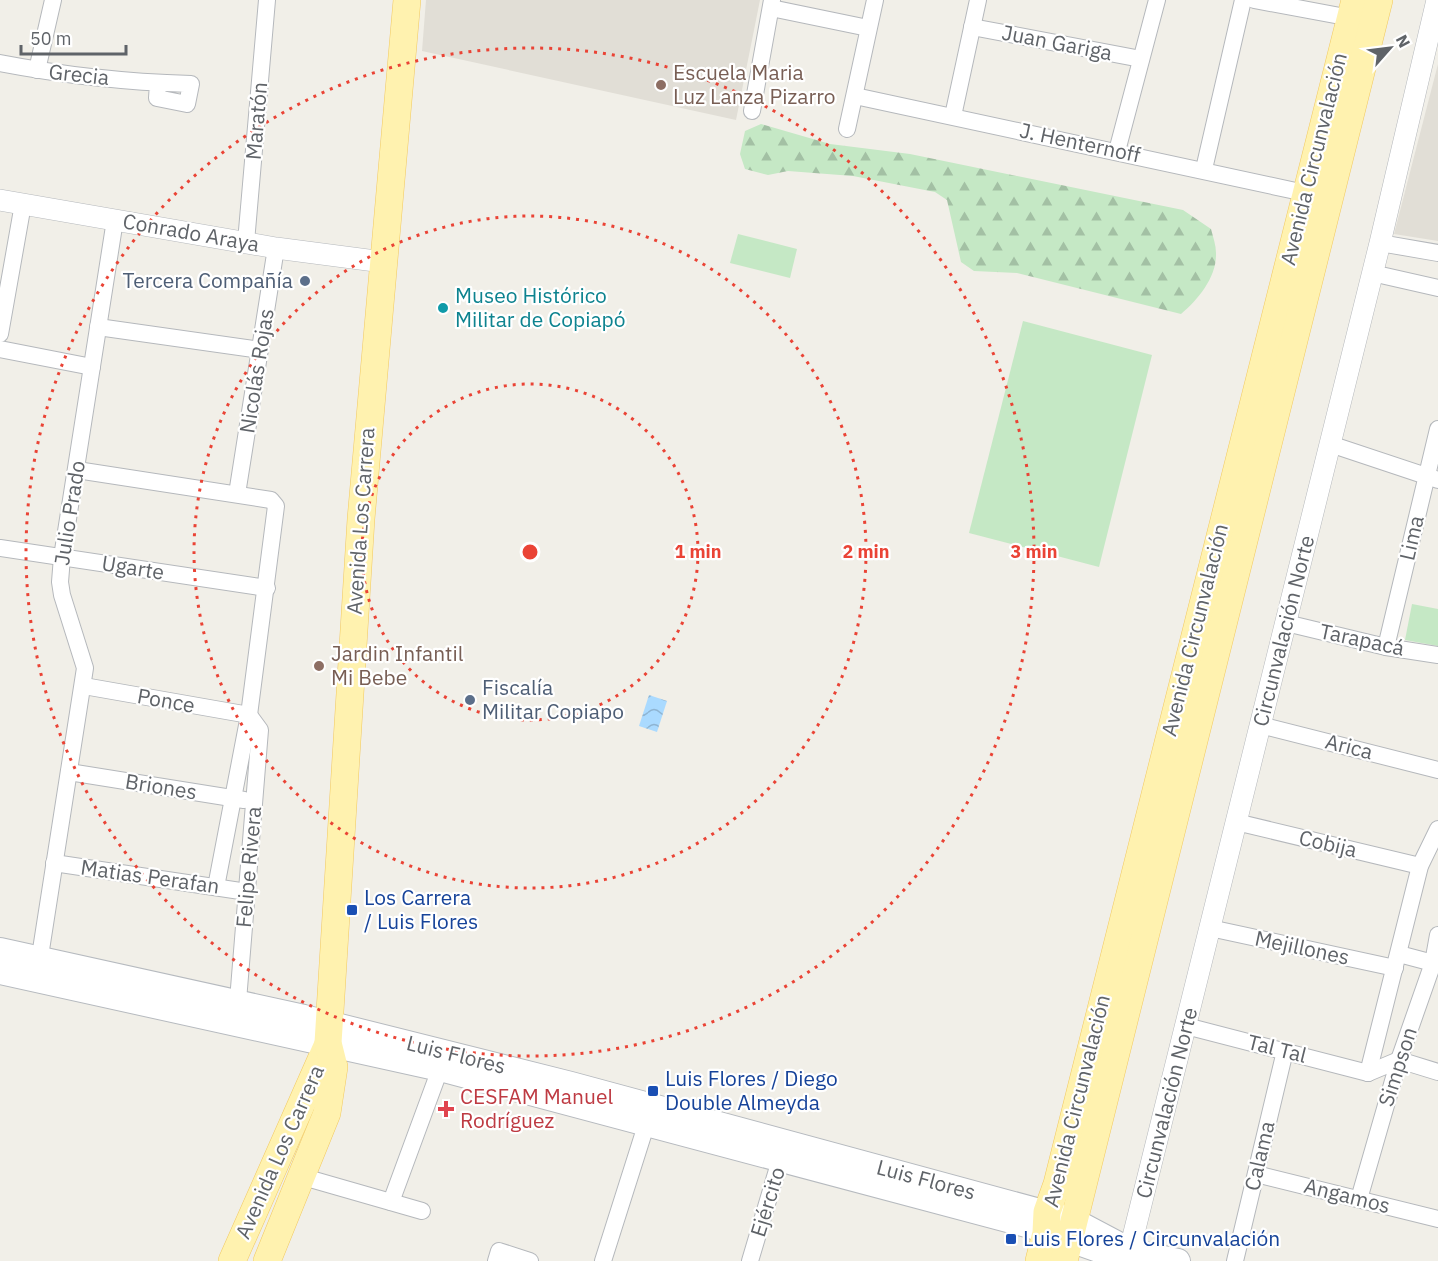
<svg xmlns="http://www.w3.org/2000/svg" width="1438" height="1261" font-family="'IBM Plex Sans',sans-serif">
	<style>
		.education { fill: #e1ded6 }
		.forest { fill: url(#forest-firs) }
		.pitch { fill: #c5e8c5 }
		.water { fill: url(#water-waves) }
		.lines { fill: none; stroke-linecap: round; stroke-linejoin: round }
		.minor-casing { stroke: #b5b8bc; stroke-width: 18 }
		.tertiary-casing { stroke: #b5b8bc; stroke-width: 22 }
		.secondary-casing { stroke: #b6babf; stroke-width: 26 }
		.primary-casing { stroke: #f2c960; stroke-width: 28 }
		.minor { stroke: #fff; stroke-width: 16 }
		.tertiary { stroke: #fff; stroke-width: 21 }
		.secondary { stroke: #fff; stroke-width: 24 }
		.primary { stroke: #fff2af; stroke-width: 27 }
		.ring { fill: none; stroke: #ea4335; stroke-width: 3; stroke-dasharray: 3 6 }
		.education-dot { fill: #8d6e63; stroke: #fff; stroke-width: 2 }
		.service-dot { fill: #5c6f8a; stroke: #fff; stroke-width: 2 }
		.culture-dot { fill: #0f9aa8; stroke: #fff; stroke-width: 2 }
		.transit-dot { fill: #1a4fb4; stroke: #fff; stroke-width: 2 }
		.health-dot { fill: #e0444e; stroke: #fff; stroke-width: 2 }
		.labels { text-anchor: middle; stroke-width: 4.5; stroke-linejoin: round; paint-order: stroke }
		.street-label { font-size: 21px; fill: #5f6368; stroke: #fff }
		.education-label { font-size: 21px; fill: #785e54; stroke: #fff; text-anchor: start }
		.service-label { font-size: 21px; fill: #4e5e75; stroke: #fff; text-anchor: end }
		.culture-label { font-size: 21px; fill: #0d838f; stroke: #fff; text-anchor: start }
		.transit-label { font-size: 21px; fill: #164399; stroke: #fff; text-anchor: start }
		.health-label { font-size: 21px; fill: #be3a42; stroke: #fff; text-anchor: start }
		.centre { fill: #ea4335; stroke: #fff; stroke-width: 3 }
		.ring-label { font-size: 18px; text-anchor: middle; font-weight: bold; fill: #ea4335; stroke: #fff; stroke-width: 4.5; stroke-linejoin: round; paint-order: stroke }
	</style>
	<defs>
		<pattern id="forest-firs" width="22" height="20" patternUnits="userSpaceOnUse" patternTransform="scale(1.5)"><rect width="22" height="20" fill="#c5e8c5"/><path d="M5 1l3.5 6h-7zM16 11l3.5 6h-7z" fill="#a3c0a4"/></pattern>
		<pattern id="water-waves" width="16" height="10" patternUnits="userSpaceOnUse" patternTransform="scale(1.5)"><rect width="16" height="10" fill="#aadaff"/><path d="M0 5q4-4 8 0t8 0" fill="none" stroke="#8eb4d2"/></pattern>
	</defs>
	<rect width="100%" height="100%" fill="#f1efe8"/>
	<g class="education">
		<path d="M426,0h334l-24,120 -314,-69z"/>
		<path d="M1438,64v177l-44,-7z"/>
	</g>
	<path class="forest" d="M761,124l69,20 80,10 273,56 28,19c2,8 5,16 5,24 1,24 -18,47 -35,61l-164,-41 -43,-2 -13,-9 -14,-62 -12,-8 -82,-16 -65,-5 -20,4 -23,-6 -5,-15 5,-23z"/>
	<g class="pitch">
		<path d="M738,234l59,15 -7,29 -60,-15z"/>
		<path d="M1023,321l129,34 -53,212 -130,-34z"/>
		<path d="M1412,604l26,5v37l-33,-6z"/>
	</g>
	<path class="water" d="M649,695l18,6 -10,31 -18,-6z"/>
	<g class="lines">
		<g class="minor-casing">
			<g id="minor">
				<path d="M1254,0l97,18"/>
				<path d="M771,8l97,20"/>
				<path d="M972,27l169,32"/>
				<path d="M0,63c62,12 127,19 191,21l-4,20 -30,-6 1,-15"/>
				<path d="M37,70l16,-70"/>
				<path d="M855,96l450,97"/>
				<path d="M752,111l20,-111"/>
				<path d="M953,116l25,-116"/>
				<path d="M847,129l28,-129"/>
				<path d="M1117,151l40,-151"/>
				<path d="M1204,169l39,-169"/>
				<path d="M246,242l21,-242"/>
				<path d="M1380,243l58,10"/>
				<path d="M1372,273l66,15"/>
				<path d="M98,327l162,23"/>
				<path d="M0,334l23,-130"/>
				<path d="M0,349l92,18"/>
				<path d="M1330,444l108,36"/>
				<path d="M77,470l194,30 5,6 -27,209 -33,172"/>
				<path d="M237,494l39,-246"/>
				<path d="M0,548l267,40"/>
				<path d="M1286,623l100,24 52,8"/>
				<path d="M1386,647l52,-218"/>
				<path d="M84,686l165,29 11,15 -23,283"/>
				<path d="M1260,725l178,45"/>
				<path d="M69,772l175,28"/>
				<path d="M1236,822l184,44"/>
				<path d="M54,863l193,29"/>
				<path d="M1210,928l185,40"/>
				<path d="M1399,954l34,9"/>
				<path d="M38,969l47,-301 -23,-73 -2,-13 2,-25 53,-337"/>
				<path d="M1186,1026l182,47"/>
				<path d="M1368,1073l52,-207 18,-37"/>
				<path d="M1368,1073l31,-13 39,12"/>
				<path d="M1256,1174l182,45"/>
				<path d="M300,1176l122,35"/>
				<path d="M1359,1199l40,-139 34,-97 5,-28"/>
				<path d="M391,1202l49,-133"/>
				<path d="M496,1261l3,-10 31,10"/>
				<path d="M603,1261l46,-145"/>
				<path d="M750,1261l33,-111"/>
				<path d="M1235,1261l50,-210"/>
			</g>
		</g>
		<g class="tertiary-casing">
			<g id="tertiary">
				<path d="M0,200l276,48 107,14"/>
				<path d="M1127,1261l253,-1018 57,-243"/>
			</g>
		</g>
		<g class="secondary-casing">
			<g id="secondary">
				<path d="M0,950l304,67 267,67 502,136 51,27"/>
				<path d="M0,972l440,97 590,157 74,26 26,-1 48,10"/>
			</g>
		</g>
		<g class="primary-casing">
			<g id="primary">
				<path d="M232,1261l96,-217"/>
				<path d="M267,1261l60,-148 7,-46 -6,-24 33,-524 46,-519"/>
				<path d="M1039,1261l7,-28 1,-21 10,-28 298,-1184"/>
				<path d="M1064,1261l315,-1261"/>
			</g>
		</g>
		<use href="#minor" class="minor"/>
		<use href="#tertiary" class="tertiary"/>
		<use href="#secondary" class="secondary"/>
		<use href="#primary" class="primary"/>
	</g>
	<g class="ring">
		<circle cx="530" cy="552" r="168"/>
		<circle cx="530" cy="552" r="336"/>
		<circle cx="530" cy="552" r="504"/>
	</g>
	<g class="education-dot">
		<circle cx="661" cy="85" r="6"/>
		<circle cx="319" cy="666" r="6"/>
	</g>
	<g class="service-dot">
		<circle cx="305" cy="281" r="6"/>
		<circle cx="470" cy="700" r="6"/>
	</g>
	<circle class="culture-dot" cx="443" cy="308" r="6"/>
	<g class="transit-dot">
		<rect x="346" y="904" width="12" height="12" rx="3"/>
		<rect x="647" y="1085" width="12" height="12" rx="3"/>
		<rect x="1005" y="1233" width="12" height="12" rx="3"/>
	</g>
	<path class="health-dot" d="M443 1100h6v6h6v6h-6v6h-6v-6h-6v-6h6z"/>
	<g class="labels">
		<g class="street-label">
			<text transform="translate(1057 43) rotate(11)" y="7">Juan Gariga</text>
			<text transform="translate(79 75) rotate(6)" y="7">Grecia</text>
			<text transform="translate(257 121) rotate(-85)" y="7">Maratón</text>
			<text transform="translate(1080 143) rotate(12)" y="7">J. Henternoff</text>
			<text transform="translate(1314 159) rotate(-76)" y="7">Avenida Circunvalación</text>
			<text transform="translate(191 233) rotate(10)" y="7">Conrado Araya</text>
			<text transform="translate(257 371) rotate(-81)" y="7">Nicolás Rojas</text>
			<text transform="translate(70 513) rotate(-81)" y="7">Julio Prado</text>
			<text transform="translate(361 521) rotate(-86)" y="7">Avenida Los Carrera</text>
			<text transform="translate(1412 538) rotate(-77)" y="7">Lima</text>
			<text transform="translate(133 568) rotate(9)" y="7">Ugarte</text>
			<text transform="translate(1195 630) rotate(-76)" y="7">Avenida Circunvalación</text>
			<text transform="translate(1284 631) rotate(-76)" y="7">Circunvalación Norte</text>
			<text transform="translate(1362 640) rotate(12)" y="7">Tarapacá</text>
			<text transform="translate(166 701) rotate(10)" y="7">Ponce</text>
			<text transform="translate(1349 747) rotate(14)" y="7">Arica</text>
			<text transform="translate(161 787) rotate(9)" y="7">Briones</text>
			<text transform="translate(1328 844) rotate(13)" y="7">Cobija</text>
			<text transform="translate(249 867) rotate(-85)" y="7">Felipe Rivera</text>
			<text transform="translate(150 877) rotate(8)" y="7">Matias Perafan</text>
			<text transform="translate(1302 948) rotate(12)" y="7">Mejillones</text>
			<text transform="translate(1277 1049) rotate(14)" y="7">Tal Tal</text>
			<text transform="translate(456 1055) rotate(14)" y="7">Luis Flores</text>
			<text transform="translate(1398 1067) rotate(-72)" y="7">Simpson</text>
			<text transform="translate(1077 1101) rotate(-76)" y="7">Avenida Circunvalación</text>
			<text transform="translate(1167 1103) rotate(-76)" y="7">Circunvalación Norte</text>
			<text transform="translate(280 1152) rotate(-66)" y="7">Avenida Los Carrera</text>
			<text transform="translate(1260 1156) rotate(-77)" y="7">Calama</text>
			<text transform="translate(926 1180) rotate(15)" y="7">Luis Flores</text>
			<text transform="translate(1347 1196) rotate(14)" y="7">Angamos</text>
			<text transform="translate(768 1202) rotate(-73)" y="7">Ejército</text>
		</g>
		<g class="education-label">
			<text x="673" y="80">Escuela Maria<tspan x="673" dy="24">Luz Lanza Pizarro</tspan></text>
			<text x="331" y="661">Jardin Infantil<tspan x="331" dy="24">Mi Bebe</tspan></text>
		</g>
		<g class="service-label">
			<text x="293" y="288">Tercera Compañía</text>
			<text x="482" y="695" text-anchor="start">Fiscalía<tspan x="482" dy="24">Militar Copiapo</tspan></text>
		</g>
		<g class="culture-label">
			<text x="455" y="303">Museo Histórico<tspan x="455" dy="24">Militar de Copiapó</tspan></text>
		</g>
		<g class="transit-label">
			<text x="364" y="905">Los Carrera<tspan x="364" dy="24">/ Luis Flores</tspan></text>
			<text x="665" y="1086">Luis Flores / Diego<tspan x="665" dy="24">Double Almeyda</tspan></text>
			<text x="1023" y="1246">Luis Flores / Circunvalación</text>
		</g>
		<g class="health-label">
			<text x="460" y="1104">CESFAM Manuel<tspan x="460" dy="24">Rodríguez</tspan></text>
		</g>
	</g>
	<circle cx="530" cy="552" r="9" class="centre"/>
	<g class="ring-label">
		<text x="698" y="558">1 min</text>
		<text x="866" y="558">2 min</text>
		<text x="1034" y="558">3 min</text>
	</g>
	<g transform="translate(1390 48) rotate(62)" stroke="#ffffff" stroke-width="4.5" paint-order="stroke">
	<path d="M0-4.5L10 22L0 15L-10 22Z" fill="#5f6368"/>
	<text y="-9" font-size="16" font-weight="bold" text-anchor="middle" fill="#5f6368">N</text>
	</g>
	<path d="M21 45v9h105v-9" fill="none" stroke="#5f6368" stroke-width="3"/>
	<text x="30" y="45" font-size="18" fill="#5f6368" stroke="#ffffff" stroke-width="4.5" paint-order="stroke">50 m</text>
</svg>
